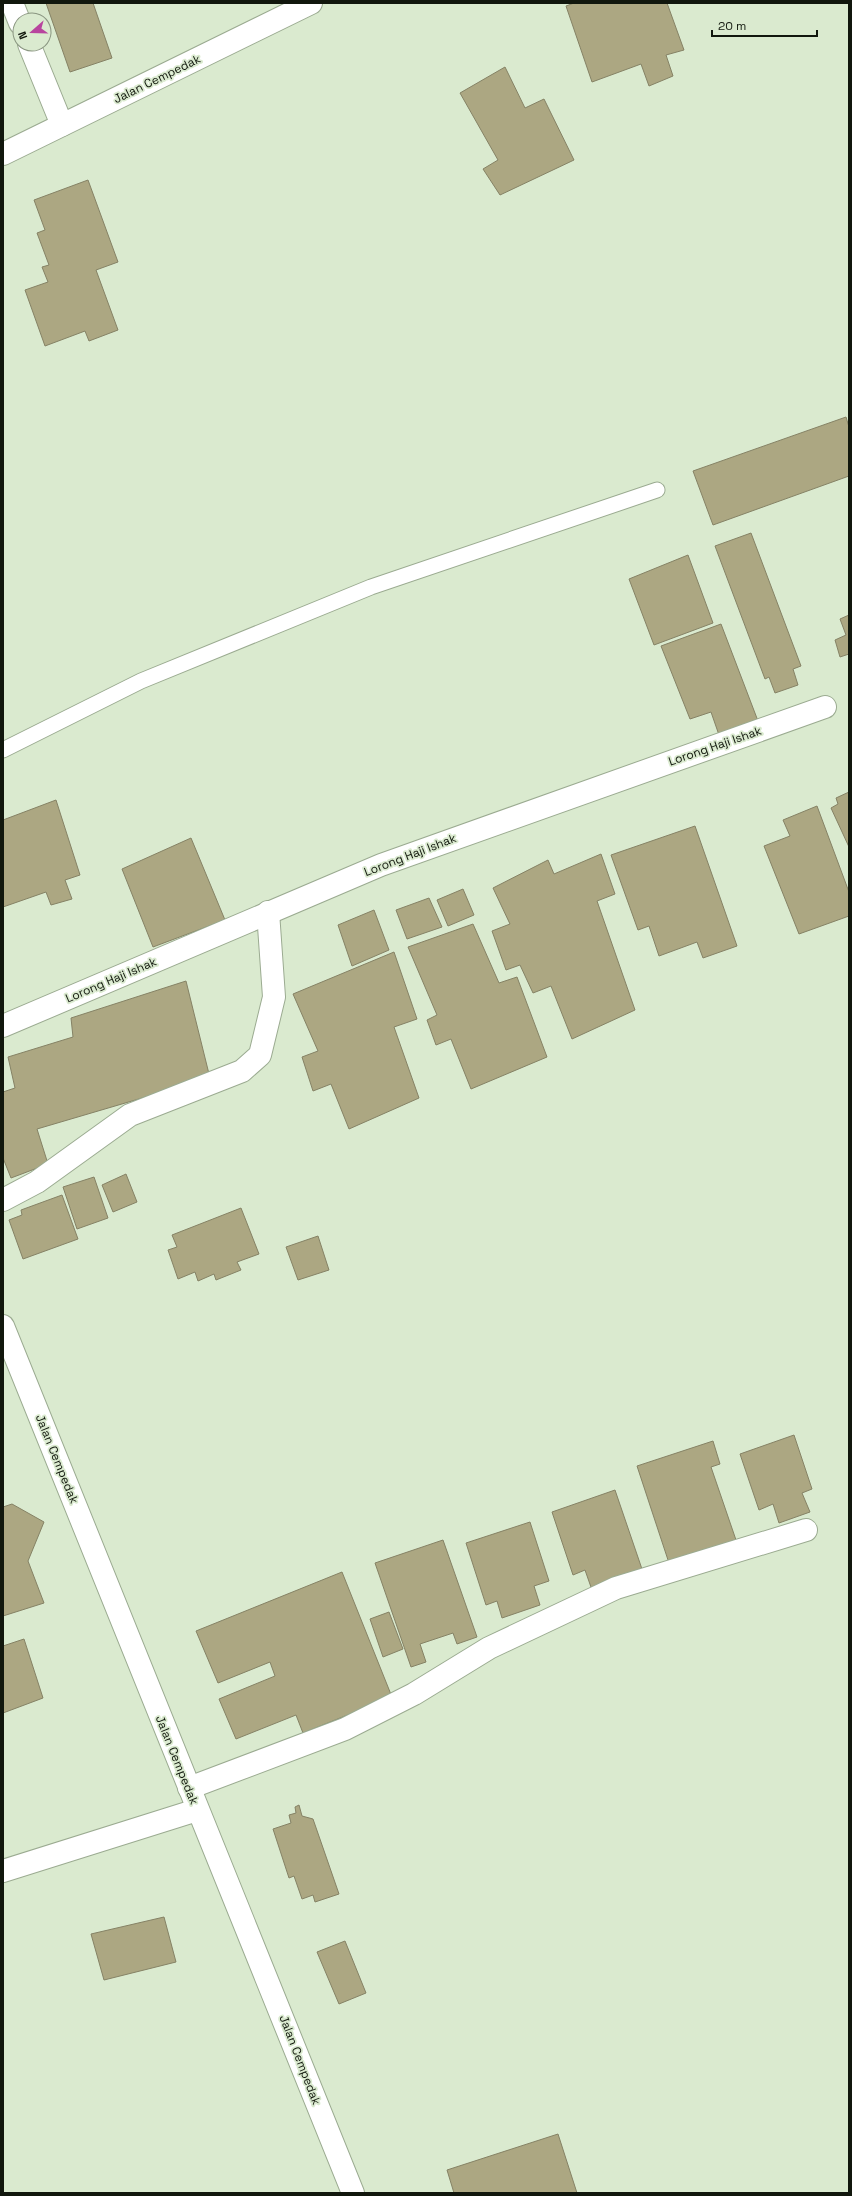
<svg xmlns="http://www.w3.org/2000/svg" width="852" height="2196" font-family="'Space Grotesk',sans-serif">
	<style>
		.building { fill: #aca782; stroke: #858265 }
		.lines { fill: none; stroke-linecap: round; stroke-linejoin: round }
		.service-casing { stroke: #9bab91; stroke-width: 17 }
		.minor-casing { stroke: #9bab91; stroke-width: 24 }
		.service { stroke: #fff; stroke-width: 15 }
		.minor { stroke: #fff; stroke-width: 22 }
		.labels { text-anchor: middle; stroke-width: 3.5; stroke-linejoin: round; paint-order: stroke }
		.street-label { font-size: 12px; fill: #11170d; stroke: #daeacf }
	</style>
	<rect width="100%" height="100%" fill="#daeacf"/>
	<g class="building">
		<path d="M46,3h47l19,55 -42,14z"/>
		<path d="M574,3h93l17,47 -18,5 7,21 -24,10 -8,-22 -49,18 -26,-76z"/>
		<path d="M505,67l20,41 19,-9 30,61 -74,35 -17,-26 15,-9 -38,-67z"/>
		<path d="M88,180l30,82 -22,8 22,60 -29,11 -4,-10 -40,15 -20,-56 23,-8 -6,-15 7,-2 -12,-32 8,-3 -11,-30z"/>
		<path d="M846,417l3,10v49l-136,49 -20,-54z"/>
		<path d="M751,533l50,133 -8,3 5,16 -23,8 -6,-16 -4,2 -50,-133z"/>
		<path d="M688,555l25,68 -59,22 -25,-66z"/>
		<path d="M849,615v39l-9,3 -5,-17 11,-5 -6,-16z"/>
		<path d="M721,624l37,97 -39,14 -8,-23 -21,7 -29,-73z"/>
		<path d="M849,792v55l-18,-39 7,-4 -2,-6z"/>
		<path d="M56,800l24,75 -15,5 7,19 -21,6 -5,-13 -43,15v-87z"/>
		<path d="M817,806l32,86v24l-50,18 -35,-88 26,-10 -7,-16z"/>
		<path d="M695,826l42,120 -34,12 -6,-16 -38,14 -10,-30 -11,4 -27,-75z"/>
		<path d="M191,838l34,82 -72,27 -31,-78z"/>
		<path d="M601,854l14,40 -18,7 38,109 -63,29 -21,-53 -18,7 -13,-28 -14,5 -14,-39 18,-7 -17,-36 55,-28 6,14z"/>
		<path d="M463,889l11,26 -26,11 -11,-26z"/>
		<path d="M429,898l13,29 -35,12 -11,-29z"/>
		<path d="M374,910l15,40 -37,16 -14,-41z"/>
		<path d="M473,924l26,59 18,-6 30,80 -76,32 -20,-50 -15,6 -9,-25 10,-5 -29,-68z"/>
		<path d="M394,952l23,67 -23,8 25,71 -70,31 -18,-45 -18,7 -11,-34 16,-6 -25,-57z"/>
		<path d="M186,981l24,97 -173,51 11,35 -37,14 -8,-20v-66l12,-4 -7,-31 65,-20 -2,-19z"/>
		<path d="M126,1174l11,28 -24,10 -11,-27z"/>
		<path d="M94,1177l14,41 -31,11 -14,-42z"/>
		<path d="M62,1195l16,44 -55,20 -14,-39 13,-5 -1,-5z"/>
		<path d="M241,1208l18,46 -22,8 4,8 -25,10 -2,-6 -16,7 -3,-9 -17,7 -10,-29 9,-3 -5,-12z"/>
		<path d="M318,1236l11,34 -31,10 -12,-33z"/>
		<path d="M794,1435l18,54 -10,4 8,19 -31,11 -6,-19 -14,6 -19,-56z"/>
		<path d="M713,1441l7,23 -9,3 25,73 -67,23 -32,-97z"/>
		<path d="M615,1490l28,82 -51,18 -7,-20 -12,5 -21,-63z"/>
		<path d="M12,1504l32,18 -16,39 16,42 -41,13v-109z"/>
		<path d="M530,1522l19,59 -15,5 6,19 -38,13 -5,-17 -11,4 -20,-62z"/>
		<path d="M443,1540l34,97 -20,7 -4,-11 -33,11 6,18 -15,5 -36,-104z"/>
		<path d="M342,1572l50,125 -89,36 -7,-18 -60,24 -17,-40 56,-23 -5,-14 -52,21 -22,-52z"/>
		<path d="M389,1612l14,37 -20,8 -13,-38z"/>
		<path d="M24,1639l19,59 -40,15v-67z"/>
		<path d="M299,1805l3,11 11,3 26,75 -24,8 -2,-7 -11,4 -8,-23 -5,2 -16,-49 18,-6 -2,-8 7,-2 -1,-6z"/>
		<path d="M164,1917l12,45 -72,18 -13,-46z"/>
		<path d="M345,1941l21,52 -27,11 -22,-52z"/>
		<path d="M558,2134l19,59h-123l-7,-23z"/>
	</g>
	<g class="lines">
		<g class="service-casing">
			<path id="service" d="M3,750l138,-69 230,-94 286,-97"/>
		</g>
		<g class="minor-casing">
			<g id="minor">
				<path d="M12,3l8,20"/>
				<path d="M29,44l33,81"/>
				<path d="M3,154l308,-151"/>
				<path d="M3,1026l378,-161 444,-158"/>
				<path d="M3,1200l34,-18 93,-67 112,-44 18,-16 14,-58 -6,-85"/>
				<path d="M3,1326l350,867"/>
				<path d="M189,1788l156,-59 69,-35 75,-46 127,-60 190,-58"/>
				<path d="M3,1871l194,-61"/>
			</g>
		</g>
		<use href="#service" class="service"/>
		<use href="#minor" class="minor"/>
	</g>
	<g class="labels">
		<g class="street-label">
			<text transform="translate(157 79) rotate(-26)" y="4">Jalan Cempedak</text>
			<text transform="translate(715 746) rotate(-19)" y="4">Lorong Haji Ishak</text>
			<text transform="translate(410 855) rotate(-21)" y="4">Lorong Haji Ishak</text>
			<text transform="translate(111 980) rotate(-23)" y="4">Lorong Haji Ishak</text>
			<text transform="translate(57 1459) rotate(68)" y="4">Jalan Cempedak</text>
			<text transform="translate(177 1760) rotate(68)" y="4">Jalan Cempedak</text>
			<text transform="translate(300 2060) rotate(69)" y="4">Jalan Cempedak</text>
		</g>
	</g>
	<rect width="852" height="2196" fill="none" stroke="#11170d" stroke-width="8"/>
	<g transform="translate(32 32) rotate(250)"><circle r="19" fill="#daeacf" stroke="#8a9681"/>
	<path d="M0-3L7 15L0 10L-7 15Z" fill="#b8449e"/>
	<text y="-6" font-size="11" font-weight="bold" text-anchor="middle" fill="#11170d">N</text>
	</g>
	<path d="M712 30v6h105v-6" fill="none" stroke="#11170d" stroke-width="2"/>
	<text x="718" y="30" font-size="12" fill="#11170d" stroke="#daeacf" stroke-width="3" paint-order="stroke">20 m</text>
</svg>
